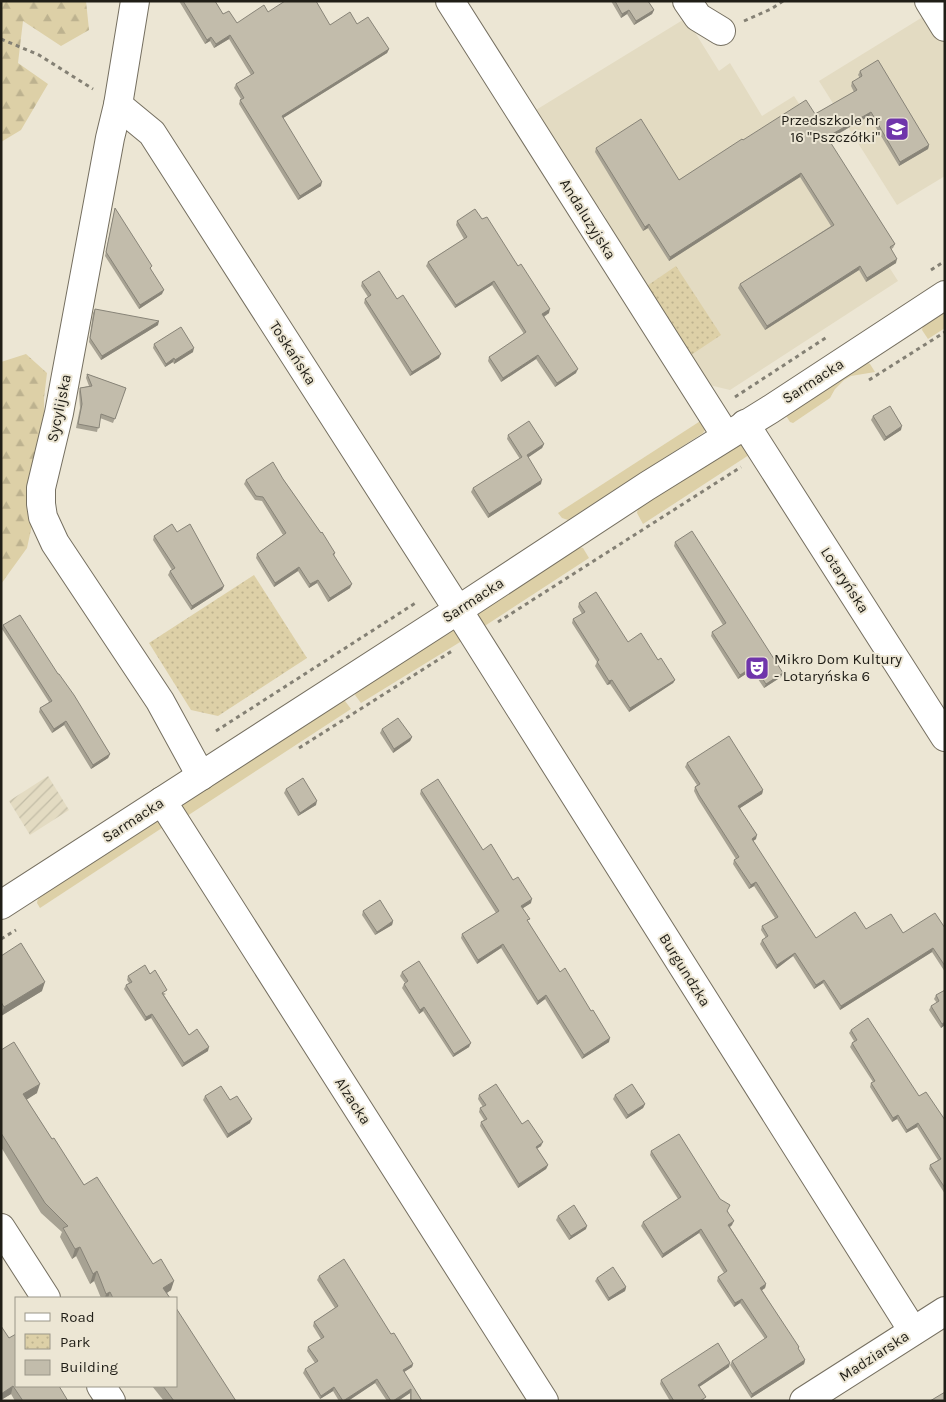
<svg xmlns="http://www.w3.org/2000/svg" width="946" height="1402" font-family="Karla,sans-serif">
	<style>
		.built { fill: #e3dbc2 }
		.industrial { fill: url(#industrial-furrows) }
		.green { fill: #ddd0a7 }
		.forest { fill: url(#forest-firs) }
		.park { fill: url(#park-dots) }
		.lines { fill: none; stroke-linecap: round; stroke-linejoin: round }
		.minor-casing { stroke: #756f60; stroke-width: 30 }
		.path { stroke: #848074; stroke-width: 3; stroke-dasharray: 4 4; stroke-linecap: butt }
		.minor { stroke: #fff; stroke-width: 28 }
		.wall { fill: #a7a293 }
		.shaded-wall { fill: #888478 }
		.building { fill: #c2bcab; stroke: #888478 }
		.labels { text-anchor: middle; stroke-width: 4; stroke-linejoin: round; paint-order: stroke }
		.poi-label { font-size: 15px; fill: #201e17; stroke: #ece6d4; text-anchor: end }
		.street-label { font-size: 15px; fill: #201e17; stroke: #ece6d4 }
	</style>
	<defs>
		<pattern id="industrial-furrows" width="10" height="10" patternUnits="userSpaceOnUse" patternTransform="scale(1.25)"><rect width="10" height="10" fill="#e3dbc2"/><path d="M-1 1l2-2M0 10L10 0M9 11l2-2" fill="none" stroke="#c2bca6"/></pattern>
		<pattern id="forest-firs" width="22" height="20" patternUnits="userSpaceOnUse" patternTransform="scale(1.25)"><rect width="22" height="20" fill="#ddd0a7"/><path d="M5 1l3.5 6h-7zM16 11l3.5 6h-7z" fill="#bdb28f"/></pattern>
		<pattern id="park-dots" width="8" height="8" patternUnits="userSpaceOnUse" patternTransform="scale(1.25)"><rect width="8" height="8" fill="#ddd0a7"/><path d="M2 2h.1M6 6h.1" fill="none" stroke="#bdb28f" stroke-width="1.8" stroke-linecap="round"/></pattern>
	</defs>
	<rect width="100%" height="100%" fill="#ece6d4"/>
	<g class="built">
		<path d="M926,15l19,29v132l-48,29 -78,-124z"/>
		<path d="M686,18l33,53 11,-8 32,53 32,-20 99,152 -4,3 7,12 -7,4 9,14 -168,109 -29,-7 -102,-160 7,-5 -7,-11 -7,4 -61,-98z"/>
	</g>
	<path class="industrial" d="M48,776l21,34 -39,25 -21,-34z"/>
	<g class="green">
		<path d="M945,311v17l-17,11 -6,-9 1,-5z"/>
		<path d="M866,362l4,2 5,8 -24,4 -7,4 -9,9 -5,9 -37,25 -3,-1 -5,-8z"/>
		<path d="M705,418l1,10 -3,5 -135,87 -6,-2 -4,-5z"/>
		<path d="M742,442l10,11 -109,71 -6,-11 1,-5z"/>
		<path d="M579,547l4,1 6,10 -112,73 -6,-13z"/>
		<path d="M456,629l9,10 -104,64 -6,-8 2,-4 95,-61z"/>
		<path d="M342,701h3l6,8 -167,109 -5,-10 3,-4z"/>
		<path d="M161,818l7,6 -128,84 -3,-5 1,-5z"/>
	</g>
	<g class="forest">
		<path d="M1,1h85l3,29 -28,16 -38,-25 -5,42 30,21 -27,46 -20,12z"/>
		<path d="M26,354l21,19 -3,25v48l-9,45 -3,34 -5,23 -26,36v-222z"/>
	</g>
	<g class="park">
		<path d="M676,266l45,69 -36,24 -44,-69z"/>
		<path d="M254,575l53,83 -89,58 -27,-6 -42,-67z"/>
	</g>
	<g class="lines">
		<g class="minor-casing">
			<g id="minor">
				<path d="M135,1l-17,104 -8,33 -51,275 -18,75v16l2,13 12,26 105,158 41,75"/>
				<path d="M450,1l276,435"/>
				<path d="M687,1l11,16 23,14"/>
				<path d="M929,1l16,26"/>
				<path d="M118,105l34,28 306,477 455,721"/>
				<path d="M745,424l200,313"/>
				<path d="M162,801l382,600"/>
				<path d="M1,905l457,-295 189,-124 124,-77 174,-114"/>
				<path d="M1,1228l45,70"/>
				<path d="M101,1386l10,15"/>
				<path d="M804,1401l141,-90"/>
			</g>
		</g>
		<g class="path">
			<path d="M744,21l27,-12 12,-8"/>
			<path d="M1,39l38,16 54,34"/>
			<path d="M931,270l14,-9"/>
			<path d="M869,380l76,-48"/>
			<path d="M735,397l92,-60"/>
			<path d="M498,622l243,-155"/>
			<path d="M216,731l201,-129"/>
			<path d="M299,748l153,-97"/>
			<path d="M1,939l15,-9"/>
		</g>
		<use href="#minor" class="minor"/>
	</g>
	<g class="wall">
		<path d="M179,1h36l8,13 14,9 31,-11 62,13 27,-1 32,25 -2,4 -104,65 38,68 -23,14 -59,-96 1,-4 1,-1 -7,-11 2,-4 15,-9 -22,-36 -15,9 -4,-7 -5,3z"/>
		<path d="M611,1h37l6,9 -2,4 -18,11 -7,-11 -6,4z"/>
		<path d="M860,71l69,74 -1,4 -29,17 -30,-50 -41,24 67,104 -2,4 -2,1 5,14 -30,19 -7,-12 -94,60 -27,-42 2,-4 91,-58 -31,-49 -131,84 -21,-33 -5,3 -48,-79 1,-4 83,32 64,-40 72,-26 39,-22 -3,-6 1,-4 8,-4 -2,-3z"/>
		<path d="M115,208l36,62 11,24 -23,15 -34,-53z"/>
		<path d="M482,219l36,47 31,47 -5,4 32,56 -21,14 -19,-28 -35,23 -13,-21 1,-4 35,-23 -32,-49 -37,23 -29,-42 2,-4 36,-23 -8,-14 1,-4z"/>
		<path d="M362,282l35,17 42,59 -29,18 -46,-73 1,-4 3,-2 -7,-11z"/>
		<path d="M95,309l63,16 -57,35 -12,-18 4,-29z"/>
		<path d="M154,344l39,8 -19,12 -1,-2 -8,5 -12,-19z"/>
		<path d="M87,374l39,14 -13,35 -13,-5 -3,14 -21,-4 4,-20 -1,-16 1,-4 9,-2 -3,-8z"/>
		<path d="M873,416l28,14 -17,11 -13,-21z"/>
		<path d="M508,435l36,9 -2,4 -14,9 13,27 -53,34 -17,-26 2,-4 47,-29 -13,-20z"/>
		<path d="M283,479l52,74 -1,3 16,32 -22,14 -11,-19 -8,5 -11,-17 -24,16 -18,-29 1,-4 26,-19 -21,-34 -7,-1 -11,-16 2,-4z"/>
		<path d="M154,536l70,50 -2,4 -31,20 -23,-35 2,-4 2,-1 -19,-30z"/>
		<path d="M675,542l106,135 -17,11 -12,-18 -14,9 -27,-43 1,-4 11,-7 -49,-79z"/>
		<path d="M579,603l49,39 30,18 17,20 -2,3 -44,29 -19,-28 -3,1 -12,-19 2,-4 -25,-39 1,-4 9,-5 -4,-7z"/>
		<path d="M3,625l55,49 52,80 -2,4 -17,11 -27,-44 -12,8 -13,-21 1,-4 9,-6 -47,-73z"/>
		<path d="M382,729l30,8 -2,4 -17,12 -13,-20z"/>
		<path d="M687,763l76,27 -1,4 -22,14 16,31 -3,2 63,97 50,-9 37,4 42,-5v44l-13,-20 -92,58 -17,-27 -9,6 -21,-33 -17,13 -16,-25 2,-4 4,-2 -5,-8 1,-4 13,-8 -21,-32 -5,3 -16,-25 1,-4 2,-1 -38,-60 -4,-8 1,-4 2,-2 -12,-18z"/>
		<path d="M286,789l30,16 -18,11 -14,-23z"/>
		<path d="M421,790l92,90 18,23 -8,5 5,14 32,50 49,70 -27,17 -37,-60 -8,6 -36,-57 -24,16 -16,-26 1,-4 34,-21 -76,-119z"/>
		<path d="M363,911l30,10 -1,4 -17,10 -13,-20z"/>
		<path d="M1,956l41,35 -41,25z"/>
		<path d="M402,972l67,75 -16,10 -30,-46 -4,3 -17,-26 2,-4 1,-1 -5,-7z"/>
		<path d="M128,976l38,18 -2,1 25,40 19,16 -26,16 -31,-49 -6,3 -21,-32 2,-4 3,-2 -2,-3z"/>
		<path d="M945,990v35l-4,3 -12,-18 2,-4 6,-3 -3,-4 2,-4z"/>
		<path d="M851,1030l68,66 26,24v74l-16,-25 1,-4 8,-5 -21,-33 -11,6 -9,-14 -5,3 -22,-35 1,-4 2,-1 -23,-35 2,-4 2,-2 -5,-8z"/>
		<path d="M1,1050l36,43 -11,6 26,40 32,46 87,105 -4,3 3,5h-69l-7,-17 -4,3 -14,-28 -4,3 -12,-22 2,-5 -21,-19 -40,-66z"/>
		<path d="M479,1095l43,29 19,22 -4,3 11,16 -2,4 -28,19 -38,-62 1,-4 3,-2 -5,-8 1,-4 3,-1 -5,-8z"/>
		<path d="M615,1095l30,9 -2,4 -17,11 -13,-20z"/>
		<path d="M205,1096l25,4 20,23 -23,15 -24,-38z"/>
		<path d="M651,1151l77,60 4,14 -2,2 36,57 -1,4 -3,2 43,70 -1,4 -53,34 -21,-33 2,-4 33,-22 -25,-36 -6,4 -17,-26 1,-4 6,-4 -25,-40 -37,25 -21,-32 2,-4 35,-23 -28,-44z"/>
		<path d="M558,1216l28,13 -17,11 -13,-20z"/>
		<path d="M319,1276l72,58 22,30 -1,3 -8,5 18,29h-12v-8l-12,8h-11l-12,-18 -27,18h-9l-6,-10 -13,8 -17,-26 2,-4 10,-6 -8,-12 1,-4 13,-8 -8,-13 1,-4 21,-14 -18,-28z"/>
		<path d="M597,1278l29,9 -1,4 -17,10 -13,-20z"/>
		<path d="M1,1326l8,12 59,63h-53l-4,-7 -10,6z"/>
		<path d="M729,1367l-30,20 5,14h-34l-10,-17 1,-4z"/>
		<path d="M152,1386h24l60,15h-72z"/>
	</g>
	<g class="shaded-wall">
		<path d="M629,10l-2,4 -6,4 1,-4z"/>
		<path d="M654,10l-2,4 -18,11 2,-4z"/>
		<path d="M230,35l-1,4 -15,9 2,-4z"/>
		<path d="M211,37l-1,4 -5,3 2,-4z"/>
		<path d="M389,49l-2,4 -107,67 2,-4z"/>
		<path d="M871,112l-2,4 -44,25 2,-4z"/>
		<path d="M929,145l-1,4 -29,17 1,-4z"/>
		<path d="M801,173l-1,4 -131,84 1,-4z"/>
		<path d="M322,182l-1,4 -23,14 2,-4z"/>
		<path d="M649,224l-1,4 -5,3 2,-4z"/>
		<path d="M897,259l-1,4 -30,19 1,-4z"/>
		<path d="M860,266l-1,4 -94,60 2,-4z"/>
		<path d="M494,281l-2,4 -37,23 1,-3z"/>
		<path d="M164,290l-2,4 -23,15 1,-4z"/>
		<path d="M550,309l-1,4 -8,5 1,-4z"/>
		<path d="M159,321l-1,4 -57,35 1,-4z"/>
		<path d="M194,348l-1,4 -19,12 1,-4z"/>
		<path d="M441,354l-2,4 -29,18 2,-4z"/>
		<path d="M538,355l-2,4 -35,23 2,-4z"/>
		<path d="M174,358l-1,4 -8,5 1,-3z"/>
		<path d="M578,369l-2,4 -21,14 2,-4z"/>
		<path d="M902,426l-1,4 -17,11 2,-4z"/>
		<path d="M544,444l-2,4 -16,11 1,-4z"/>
		<path d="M542,480l-1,4 -53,34 1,-4z"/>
		<path d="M299,567l-1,4 -24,16 1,-4z"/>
		<path d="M318,580l-1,3 -8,5 1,-4z"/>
		<path d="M352,584l-2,4 -22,14 2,-4z"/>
		<path d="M224,586l-2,4 -31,20 1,-4z"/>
		<path d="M754,666l-2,4 -14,9 2,-4z"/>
		<path d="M783,673l-2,4 -17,11 2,-4z"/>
		<path d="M612,680l-2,4 -3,1 2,-4z"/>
		<path d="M675,680l-2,3 -44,29 1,-4z"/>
		<path d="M66,721l-2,4 -12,8 2,-4z"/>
		<path d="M412,737l-2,4 -17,12 1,-4z"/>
		<path d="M110,754l-2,4 -17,11 2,-4z"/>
		<path d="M763,790l-1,4 -25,16 1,-4z"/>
		<path d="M317,801l-1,4 -18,11 2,-3z"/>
		<path d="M757,835l-1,4 -6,4 2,-4z"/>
		<path d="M756,882l-2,4 -5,3 2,-4z"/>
		<path d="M532,899l-1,4 -11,7 1,-4z"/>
		<path d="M393,921l-1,4 -17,10 2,-3z"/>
		<path d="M503,944l-2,4 -24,16 1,-4z"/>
		<path d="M933,948l-1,4 -92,58 1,-4z"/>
		<path d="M795,953l-2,3 -17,13 1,-4z"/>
		<path d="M824,980l-1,3 -9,6 2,-4z"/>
		<path d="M45,982l-3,9 -41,25 3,-9z"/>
		<path d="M546,995l-1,4 -8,6 1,-4z"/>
		<path d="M424,1007l-1,4 -4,3 1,-4z"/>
		<path d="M152,1014l-1,4 -6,3 1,-4z"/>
		<path d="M945,1022v3l-4,3 1,-4z"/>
		<path d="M610,1038l-1,4 -27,17 2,-4z"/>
		<path d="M471,1043l-2,4 -16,10 1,-3z"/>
		<path d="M209,1047l-1,4 -26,16 2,-4z"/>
		<path d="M40,1084l-3,9 -17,11 3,-10z"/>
		<path d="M645,1104l-2,4 -17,11 2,-4z"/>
		<path d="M898,1115l-1,4 -5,3 1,-4z"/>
		<path d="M252,1119l-2,4 -23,15 1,-4z"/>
		<path d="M918,1123l-1,4 -11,6 1,-3z"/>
		<path d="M543,1142l-2,4 -7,4 2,-3z"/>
		<path d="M548,1165l-2,4 -28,19 1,-4z"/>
		<path d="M734,1221l-2,4 -5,4 1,-4z"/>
		<path d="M587,1226l-1,3 -17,11 2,-4z"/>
		<path d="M701,1229l-2,4 -37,25 1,-4z"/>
		<path d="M80,1247l-4,9 -4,3 3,-10z"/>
		<path d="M97,1271l-3,10 -4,3 3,-10z"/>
		<path d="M174,1281l-3,9 -11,7 3,-9z"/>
		<path d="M766,1284l-1,4 -6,4 1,-4z"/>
		<path d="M626,1287l-1,4 -17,10 1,-3z"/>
		<path d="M110,1292l-2,6h-3l1,-4z"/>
		<path d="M742,1299l-2,4 -6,4 1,-4z"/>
		<path d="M805,1360l-1,4 -53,34 1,-4z"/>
		<path d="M730,1363l-1,4 -33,22 2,-4z"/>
		<path d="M413,1364l-1,3 -11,7 2,-4z"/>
		<path d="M377,1379l-2,4 -27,18h-5z"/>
		<path d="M13,1386l-2,8 -10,6v-6z"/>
		<path d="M334,1387l-1,4 -13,8 1,-3z"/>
		<path d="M411,1389l-1,4 -12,8h-5z"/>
	</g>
	<g class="building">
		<path d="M183,1h32l8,13 6,-3 8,12 27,-18 4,7 17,-11h31l14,24 20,-13 7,12 11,-7 21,32 -107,67 40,66 -22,14 -60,-96 4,-2 -8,-14 18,-11 -24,-38 -14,9 -5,-7 -4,3z"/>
		<path d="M615,1h33l6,9 -18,11 -7,-11 -7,4z"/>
		<path d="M878,60l51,85 -29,17 -29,-50 -44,25 68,107 -5,3 7,12 -30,19 -7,-12 -93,60 -27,-42 94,-59 -33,-52 -131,84 -21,-33 -4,3 -49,-79 45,-29 38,61 63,-41 1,1 63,-40 9,14 42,-24 -5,-8 10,-6 -2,-5z"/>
		<path d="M115,208l37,58 -2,2 14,22 -24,15 -34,-53z"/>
		<path d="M475,209l7,10 5,-2 31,49 3,-2 29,45 -8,5 36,55 -21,14 -19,-28 -35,23 -14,-21 37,-25 -32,-51 -38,24 -28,-43 39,-25 -10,-16z"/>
		<path d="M379,271l18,28 6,-4 38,59 -29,18 -47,-73 6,-4 -9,-13z"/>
		<path d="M95,309l64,12 -57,35 -12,-18z"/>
		<path d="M181,327l13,21 -19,12 -1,-2 -8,6 -12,-20z"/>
		<path d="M87,374l39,14 -11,31 -14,-5 -2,14 -21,-4 4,-20 -2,-16 12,-2z"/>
		<path d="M890,406l12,20 -16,11 -13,-21z"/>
		<path d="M529,421l15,23 -17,11 15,25 -53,34 -16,-26 49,-31 -14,-22z"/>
		<path d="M273,462l10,17 38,54 1,-1 13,21 -2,1 19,30 -22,14 -12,-18 -8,4 -11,-17 -24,16 -18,-29 29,-21 -23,-36 -7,-1 -10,-16z"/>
		<path d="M172,524l5,8 13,-8 34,62 -32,20 -22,-35 5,-3 -21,-32z"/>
		<path d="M692,531l91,142 -17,11 -12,-18 -14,9 -28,-43 14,-9 -51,-81z"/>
		<path d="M596,592l32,50 13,-9 17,27 3,-2 14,22 -45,28 -18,-28 -3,1 -12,-19 2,-2 -26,-41 12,-7 -6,-9z"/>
		<path d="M20,615l38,59h1l15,21 36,59 -17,11 -27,-44 -12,8 -14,-21 12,-7 -49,-76z"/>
		<path d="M398,718l14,19 -18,12 -12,-20z"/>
		<path d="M729,736l34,54 -25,16 19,29 -5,4 64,99 39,-26 11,17 25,-15 12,19 32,-20 10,15v38l-12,-18 -92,58 -17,-26 -8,5 -21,-32 -18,12 -15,-25 6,-4 -6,-10 16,-9 -22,-35 -5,3 -17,-25 5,-3 -40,-62 -4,-8 5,-3 -13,-21z"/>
		<path d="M303,778l14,23 -17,12 -14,-24z"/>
		<path d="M438,779l45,71 8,-6 22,36 5,-3 14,22 -11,7 9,13 -3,1 33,52 5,-4 26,43 2,-1 17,28 -26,17 -38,-60 -8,6 -35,-57 -25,16 -16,-26 37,-23 -78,-121z"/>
		<path d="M380,900l13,21 -16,11 -14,-21z"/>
		<path d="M21,943l24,39 -41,25 -3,-5v-46z"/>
		<path d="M419,961l52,82 -17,11 -30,-47 -4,3 -16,-26 4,-3 -6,-9z"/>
		<path d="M145,965l5,9 5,-4 12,20 -5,3 27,42 8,-6 12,18 -25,16 -32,-49 -6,3 -20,-32 6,-3 -4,-6z"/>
		<path d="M945,990v32l-3,2 -11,-18 8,-5 -3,-6z"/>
		<path d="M868,1018l51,78 7,-4 19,28v68l-15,-23 11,-6 -23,-36 -11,7 -9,-15 -5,3 -22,-35 4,-2 -23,-38 5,-3 -6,-10z"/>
		<path d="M14,1042l26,42 -17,10 29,45 2,-1 30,47 13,-8 56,87 8,-5 13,22 -11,7 7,10h-57l-3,-6 -4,2 -9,-23 -4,3 -13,-27 -5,2 -12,-21 5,-2 -23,-23 -44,-70v-83z"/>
		<path d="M496,1084l26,40 6,-4 15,22 -7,5 12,18 -29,19 -38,-62 6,-3 -7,-11 6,-3 -7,-10z"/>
		<path d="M632,1084l13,20 -17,11 -13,-20z"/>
		<path d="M221,1086l9,14 7,-4 15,23 -24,15 -23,-38z"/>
		<path d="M679,1134l41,65 10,6 -3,6 7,10 -6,4 38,59 -6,4 39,59 -1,1 7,12 -53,34 -20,-33 35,-24 -25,-38 -7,4 -17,-26 9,-6 -26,-42 -38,25 -20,-32 38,-25 -30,-46z"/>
		<path d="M574,1205l13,21 -16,10 -13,-20z"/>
		<path d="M344,1259l47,75 3,-1 19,31 -10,6 19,31h-11v-12l-18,12h-2l-14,-22 -34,22 -9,-14 -13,9 -16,-27 13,-8 -10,-14 16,-10 -10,-15 24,-16 -19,-30z"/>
		<path d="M613,1267l13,20 -17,11 -12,-20z"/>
		<path d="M176,1308l60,93h-62l-11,-15h13z"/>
		<path d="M1,1326l8,12 7,-4v52h43l9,15h-45l-10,-15 -12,8z"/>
		<path d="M718,1343l12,20 -32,22 8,12 -6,4h-26l-13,-21z"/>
		<path d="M945,1392v9h-15z"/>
	</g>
	<defs>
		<g id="school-square" transform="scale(1.25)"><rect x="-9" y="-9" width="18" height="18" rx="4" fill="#6f35ab" stroke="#ece6d4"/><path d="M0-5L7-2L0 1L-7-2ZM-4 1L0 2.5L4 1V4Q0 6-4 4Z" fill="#fff"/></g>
		<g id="theatre-square" transform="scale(1.25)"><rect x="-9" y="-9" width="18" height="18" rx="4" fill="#6f35ab" stroke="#ece6d4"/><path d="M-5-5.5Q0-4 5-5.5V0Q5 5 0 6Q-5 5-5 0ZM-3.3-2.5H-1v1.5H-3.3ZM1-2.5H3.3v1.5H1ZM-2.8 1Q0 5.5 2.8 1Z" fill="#fff"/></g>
	</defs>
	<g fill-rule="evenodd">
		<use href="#school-square" x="897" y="129"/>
		<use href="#theatre-square" x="757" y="668"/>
	</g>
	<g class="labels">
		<g class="poi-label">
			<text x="880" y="125">Przedszkole nr<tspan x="880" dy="17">16 "Pszczółki"</tspan></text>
			<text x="774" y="664" text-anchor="start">Mikro Dom Kultury<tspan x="774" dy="17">- Lotaryńska 6</tspan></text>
		</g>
		<g class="street-label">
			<text transform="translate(588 219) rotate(58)" y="5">Andaluzyjska</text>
			<text transform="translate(293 353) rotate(57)" y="5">Toskańska</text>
			<text transform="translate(813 381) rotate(-33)" y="5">Sarmacka</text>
			<text transform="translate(59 408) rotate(-78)" y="5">Sycylijska</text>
			<text transform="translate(845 580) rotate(57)" y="5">Lotaryńska</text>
			<text transform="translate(473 600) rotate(-33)" y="5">Sarmacka</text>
			<text transform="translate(133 820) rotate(-33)" y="5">Sarmacka</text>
			<text transform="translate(685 970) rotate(58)" y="5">Burgundzka</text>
			<text transform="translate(353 1101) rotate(57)" y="5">Alzacka</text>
			<text transform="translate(874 1356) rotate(-33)" y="5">Madziarska</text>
		</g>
	</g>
	<rect width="946" height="1402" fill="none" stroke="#201e17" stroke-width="5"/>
	<rect x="15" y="1297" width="162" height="90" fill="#ece6d4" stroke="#9a9688"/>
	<rect x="25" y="1313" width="25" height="8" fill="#ffffff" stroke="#9a9688"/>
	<text x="60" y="1322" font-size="15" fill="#201e17">Road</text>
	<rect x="25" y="1334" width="25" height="15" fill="url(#park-dots)" stroke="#9a9688"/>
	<text x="60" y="1347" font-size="15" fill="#201e17">Park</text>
	<rect x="25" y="1360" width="25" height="15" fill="#c2bcab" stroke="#9a9688"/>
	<text x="60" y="1372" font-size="15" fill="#201e17">Building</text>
</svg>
